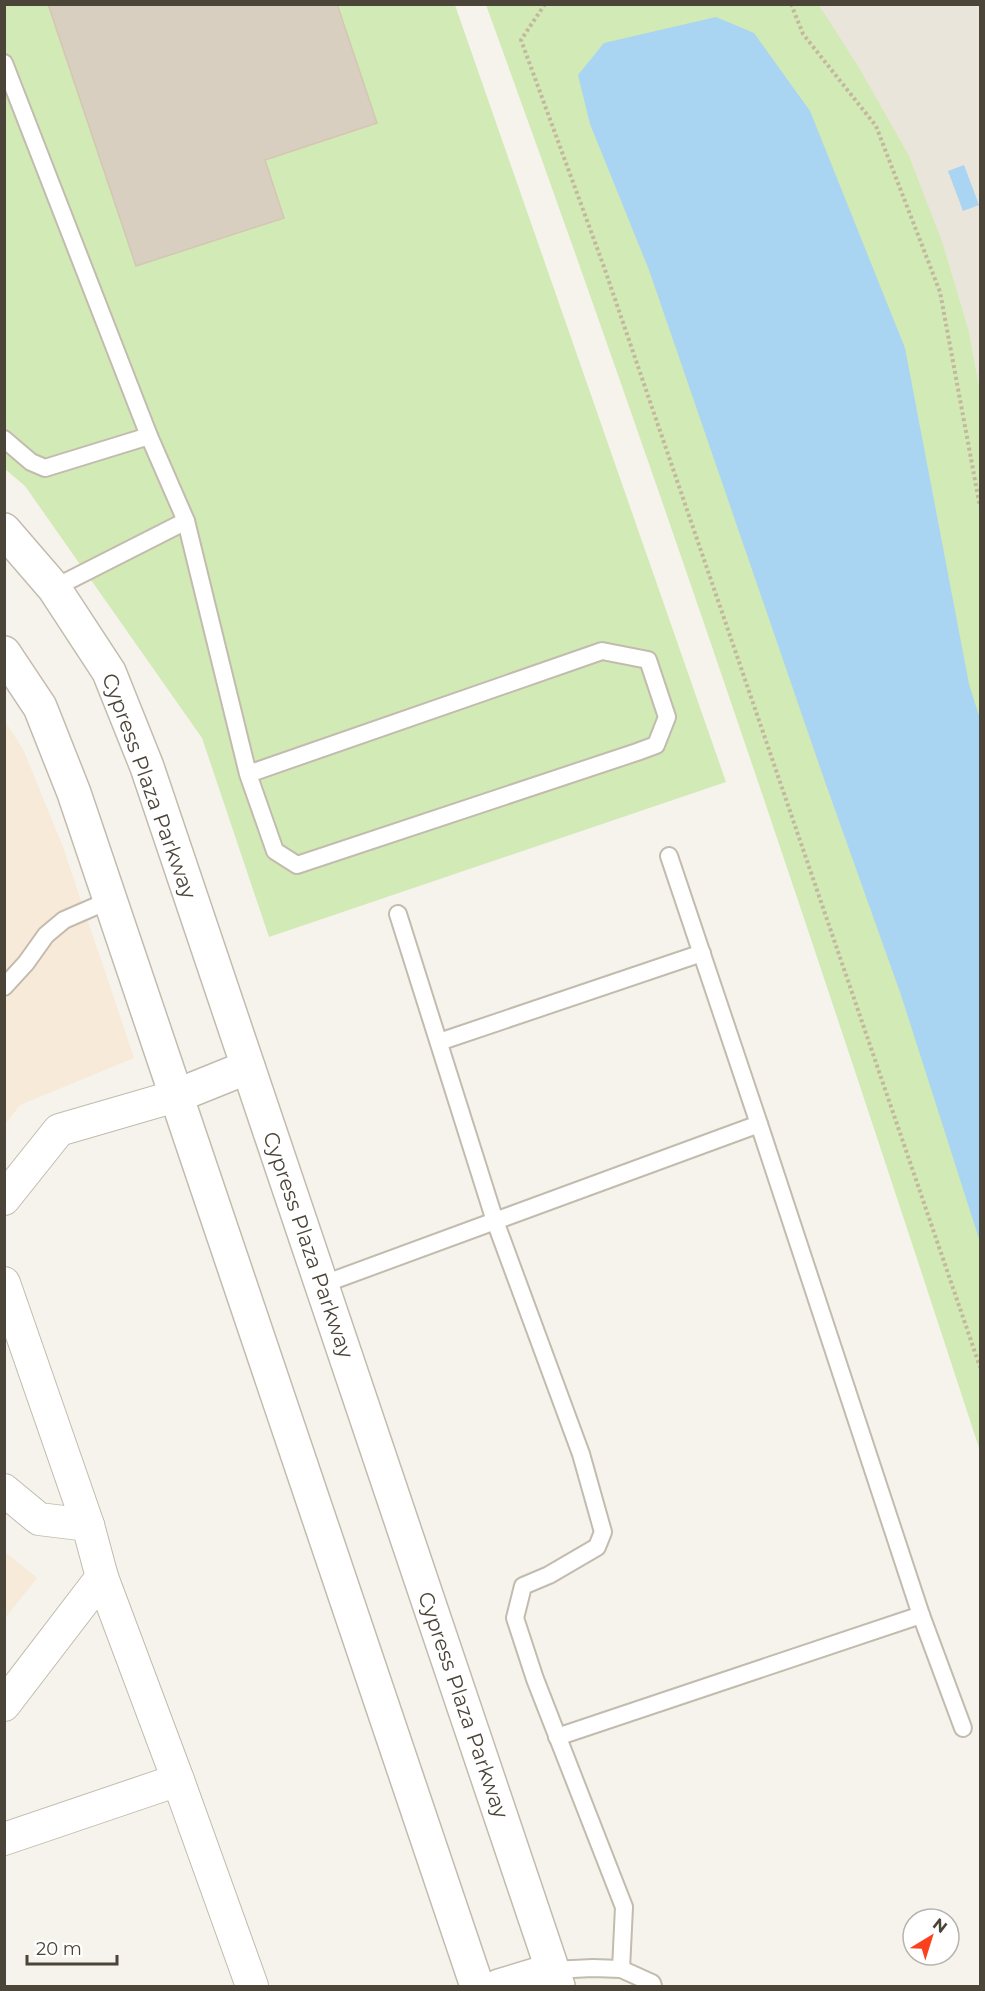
<svg xmlns="http://www.w3.org/2000/svg" width="985" height="1991" font-family="Montserrat,sans-serif">
	<style>
		.residential { fill: #eae5da }
		.commercial { fill: #f7ead8 }
		.green { fill: #d2eab5 }
		.water { fill: #a9d4f2 }
		.building { fill: #d8cfc1; stroke: #d3c7b4; stroke-width: 1.5 }
		.lines { fill: none; stroke-linecap: round; stroke-linejoin: round }
		.service-casing { stroke: #c2bbae; stroke-width: 20 }
		.minor-casing { stroke: #c2bbae; stroke-width: 34 }
		.tertiary-casing { stroke: #c2bbae; stroke-width: 36 }
		.path { stroke: #c4b79f; stroke-width: 4; stroke-dasharray: 3 3; stroke-linecap: butt }
		.service { stroke: #fff; stroke-width: 16 }
		.minor { stroke: #fff; stroke-width: 32 }
		.tertiary { stroke: #fff; stroke-width: 33 }
		.labels { text-anchor: middle; stroke-width: 4.5; stroke-linejoin: round; paint-order: stroke }
		.street-label { font-size: 21px; fill: #4b4439; stroke: #fff }
	</style>
	<rect width="100%" height="100%" fill="#f6f3ec"/>
	<path class="residential" d="M819,4l161,1v387l-11,-61 -26,-87z"/>
	<g class="commercial">
		<path d="M4,720l19,29 40,98 71,211 -114,47 -15,19z"/>
		<path d="M5,1552l32,26 -32,40z"/>
	</g>
	<g class="green">
		<path d="M4,5h451l271,777 -457,155 -67,-199 -177,-252 -20,-17z"/>
		<path d="M486,5h333l42,66 48,85 34,88 26,87 11,61v1059c-158,-484 -320,-968 -494,-1446z"/>
	</g>
	<g class="water">
		<path d="M716,17l38,16 56,78 95,237 64,336 11,35v523l-79,-247 -78,-219 -174,-506 -59,-146 -12,-49 26,-32z"/>
		<path d="M964,165l15,40 -16,6 -15,-40z"/>
	</g>
	<path class="building" d="M48,4h289l40,119 -112,37 19,58 -148,48z"/>
	<g class="lines">
		<g class="service-casing">
			<g id="service">
				<path d="M4,63l145,373 37,85 62,253 27,77 22,14 340,-113 19,-7 11,-28 -19,-57 -46,-9 -354,123"/>
				<path d="M4,439l27,23 14,6 104,-32"/>
				<path d="M54,588l132,-67"/>
				<path d="M669,856l90,268"/>
				<path d="M398,914l97,307 86,233 22,78 -6,15 -48,28 -26,11 -8,32 20,61 89,228 -3,62"/>
				<path d="M4,987l22,-24 20,-28 18,-15 46,-20"/>
				<path d="M439,1042l263,-89"/>
				<path d="M321,1285l438,-161 162,491 -364,122"/>
				<path d="M921,1615l42,113"/>
				<path d="M552,1970l41,-2 28,1 31,14 1,3"/>
			</g>
		</g>
		<g class="minor-casing">
			<g id="minor">
				<path d="M4,1199l55,-69 117,-34"/>
				<path d="M4,1283l84,242"/>
				<path d="M4,1490l35,29 49,6 14,52 76,203"/>
				<path d="M4,1705l98,-128"/>
				<path d="M4,1839l174,-59 74,206"/>
			</g>
		</g>
		<g class="tertiary-casing">
			<g id="tertiary">
				<path d="M4,530l50,58 55,84 38,95 411,1219"/>
				<path d="M4,653l36,54 34,86 403,1193"/>
				<path d="M176,1096l72,-29"/>
				<path d="M499,1986l53,-16"/>
			</g>
		</g>
		<g class="path">
			<path d="M545,4l-24,36 83,227 376,1100"/>
			<path d="M658,4h17"/>
			<path d="M791,4l12,30 73,92 64,166 40,215"/>
		</g>
		<use href="#service" class="service"/>
		<use href="#minor" class="minor"/>
		<use href="#tertiary" class="tertiary"/>
	</g>
	<g class="labels">
		<g class="street-label">
			<text transform="translate(149 786) rotate(70)" y="7">Cypress Plaza Parkway</text>
			<text transform="translate(308 1245) rotate(71)" y="7">Cypress Plaza Parkway</text>
			<text transform="translate(463 1705) rotate(71)" y="7">Cypress Plaza Parkway</text>
		</g>
	</g>
	<rect width="985" height="1991" fill="none" stroke="#4b4439" stroke-width="12"/>
	<g transform="translate(931 1937) rotate(38)"><circle r="28" fill="#ffffff" stroke="#b7b4b0" stroke-width="1.5"/>
	<path d="M0-4.5L10 22L0 15L-10 22Z" fill="#fc3f1d"/>
	<text y="-9" font-size="16" font-weight="bold" text-anchor="middle" fill="#4b4439">N</text>
	</g>
	<path d="M27 1955v9h90v-9" fill="none" stroke="#4b4439" stroke-width="3"/>
	<text x="36" y="1955" font-size="18" fill="#4b4439" stroke="#ffffff" stroke-width="4.5" paint-order="stroke">20 m</text>
</svg>
